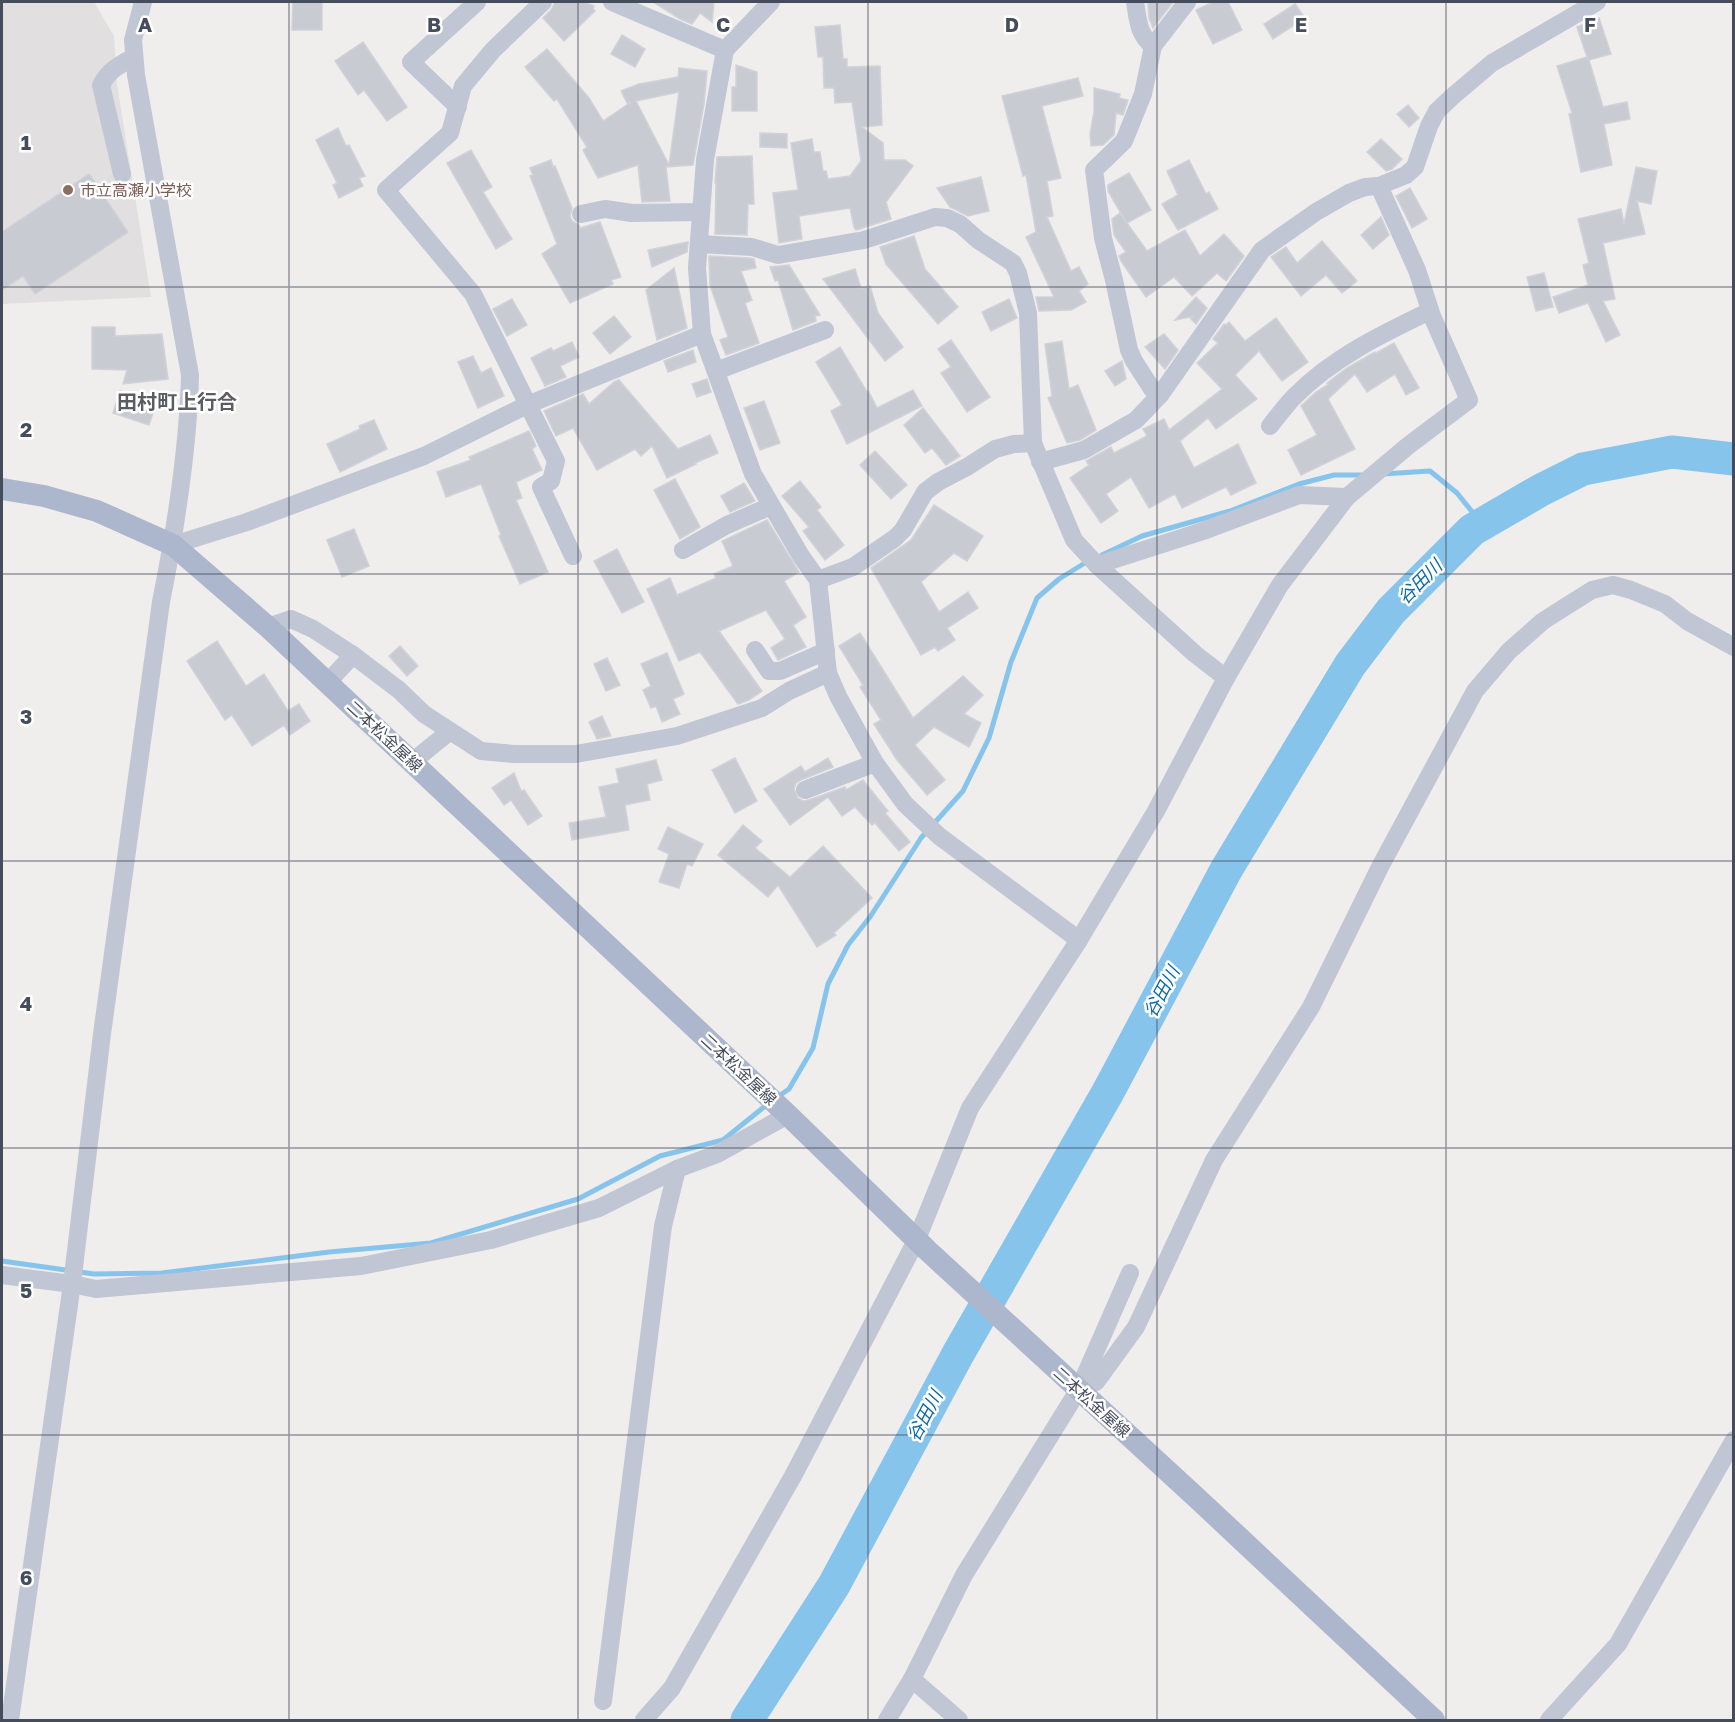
<svg xmlns="http://www.w3.org/2000/svg" width="1735" height="1722" font-family="'Golos Text','Noto Sans JP',sans-serif">
	<style>
		.education { fill: #e1dfdf }
		.lines { fill: none; stroke-linecap: round; stroke-linejoin: round }
		.stream { stroke: #86c4ec; stroke-width: 5 }
		.river { stroke: #86c4ec; stroke-width: 33 }
		.building { fill: #c9cbd3; stroke: #d1d2d9; stroke-width: 1.5; fill-rule: evenodd }
		.minor { stroke: #c0c6d3; stroke-width: 18 }
		.major { stroke: #acb6cd; stroke-width: 22 }
		.grid { fill: none; stroke: #454c5b; stroke-width: 1.5; stroke-opacity: 0.55 }
		.education-dot { fill: #8d6e63; stroke: #fff; stroke-width: 2 }
		.labels { text-anchor: middle; stroke-width: 5; stroke-linejoin: round; paint-order: stroke }
		.education-label { font-size: 16px; fill: #785e54; stroke: #fff; text-anchor: start }
		.street-label { font-size: 16px; fill: #454c5b; stroke: #fff }
		.water-label { font-size: 18px; font-style: italic; fill: #0b6aa8; stroke: #fff }
		.quarter-label { font-size: 20px; font-weight: bold; fill: #5a5c62; stroke: #fff }
		.grid-label { font-size: 20px; text-anchor: middle; font-weight: bold; fill: #454c5b; stroke: #fff; stroke-width: 5; stroke-linejoin: round; paint-order: stroke }
	</style>
	<rect width="100%" height="100%" fill="#f0eded"/>
	<path class="education" d="M2,2h92l20,34 3,48 34,213 -149,7z"/>
	<g class="lines">
		<g class="stream">
			<path d="M1382,474l48,-3 27,22 25,31"/>
			<path d="M1102,555l40,-19 88,-25 69,-27 35,-9h30"/>
			<path d="M776,1098l13,-9 24,-41 15,-64 20,-39 22,-28 51,-79 42,-47 26,-53 22,-76 26,-64 22,-19 29,-18"/>
			<path d="M2,1261l92,13 68,-1 167,-21 102,-9 147,-44 82,-43 63,-16 46,-37"/>
		</g>
		<path class="river" d="M747,1720l87,-135 124,-231 150,-262 118,-222 124,-205 41,-54 81,-81 69,-40 42,-21 89,-17 62,7"/>
	</g>
	<g class="building">
		<path d="M293,2h29v28h-30z"/>
		<path d="M555,2h29l10,4 -1,3 2,2 -31,30 -21,-23 8,-8z"/>
		<path d="M653,2h61l-2,20 -12,-9 -8,11 -12,-5z"/>
		<path d="M1148,2h25l-20,26 -4,-10z"/>
		<path d="M1213,2h15l14,28 -29,14 -17,-34z"/>
		<path d="M1295,4l10,14 -32,21 -9,-15z"/>
		<path d="M1599,18l12,36 -22,6 14,47 24,-5 3,17 -26,5 8,41 -31,7 -12,-58 3,-1 -15,-47 30,-9 -10,-30z"/>
		<path d="M840,25l3,34h4v8l33,-1 2,59 -20,2 21,16 1,17h21l8,6 -27,36 5,17 -35,11 -2,-3 -4,-19 -51,8 3,23 -23,4 -6,-50 25,-3 -7,-47 21,-4 2,13h6l3,19h3l2,8 22,-3 11,-15 -9,-59 -17,1 -1,-15h-10l-1,-31h-5l-3,-30z"/>
		<path d="M622,35l23,14 -10,18 -24,-13z"/>
		<path d="M363,42l44,65 -20,14 -23,-31 -6,5 -23,-34z"/>
		<path d="M547,49l42,49 14,23 28,-19 -4,1 -6,-12 18,-7 39,-7 1,-9 28,3 -3,33 -11,61 -27,2 4,34 -28,1 -4,-37 -40,13 -15,-28 4,-3 -30,-48 -3,2 -29,-34zM679,92l-10,73 -33,-64z"/>
		<path d="M736,65l21,7v39h-25v-24h4z"/>
		<path d="M1078,78l5,18 -41,10 19,72 -14,3 6,35 -6,1 24,54 8,-4 9,17 -9,7 7,11 -15,8 -32,1 -3,-14h18l-28,-60 10,-5 -10,-57 -3,1 -21,-80z"/>
		<path d="M1094,88l26,6 -1,4 9,2 -5,15 -7,-2 -2,22 -11,10 -12,1 -1,-12 4,-22z"/>
		<path d="M1408,105l11,13 -10,9 -12,-13z"/>
		<path d="M338,128l8,18 3,-1 16,31 -6,2 4,8 -24,12 -6,-13 4,-2 -21,-43z"/>
		<path d="M760,133l27,1v14l-27,-1z"/>
		<path d="M1381,139l21,20 -10,10 -6,2 -19,-19z"/>
		<path d="M471,150l21,37 -9,5 29,47 -16,10 -49,-86z"/>
		<path d="M752,156l2,48h-6l-1,31 -32,-1 1,-51h-1l2,-26z"/>
		<path d="M551,160l2,7 2,-1 17,42 -2,8 2,5 7,4 1,3 20,-6 21,55 -10,3 2,4 -43,19 -28,-49 15,-10 -27,-68 3,-1 -3,-7z"/>
		<path d="M1189,160l17,34 3,-2 9,17 -40,21 -16,-26 16,-9 -11,-24z"/>
		<path d="M1636,167l21,4 -6,33 -14,-3 8,33 -42,9 12,56 -12,2 17,34 -14,7 -18,-39 -29,10 -6,-16 35,-12 -5,-20 6,-2 -11,-44 43,-10 3,15z"/>
		<path d="M1129,173l22,37 -24,13 20,28 38,-21 15,26 24,-22 20,22 -18,25 -9,-8 -25,23 -18,-19 -28,20 -25,-36 -2,-5 7,-4 -12,-17 -2,-16 8,-6 6,9 -18,-31v-6z"/>
		<path d="M89,174l39,58 -93,62 -12,-18 -21,14v-58z"/>
		<path d="M981,177l8,34 -21,5 -18,-9 -13,-19z"/>
		<path d="M1410,188l17,31 -15,9 -16,-32z"/>
		<path d="M1381,217l8,18 -16,14 -12,-14z"/>
		<path d="M914,236l11,33 33,38 -20,17 -52,-60 -6,-17z"/>
		<path d="M1322,241l35,40 -15,12 -16,-18 -25,21 -30,-39 15,-10 11,16z"/>
		<path d="M688,242l-1,10 -35,15 -4,-17z"/>
		<path d="M709,256l41,2 4,1 2,9 -15,3 11,29 -7,3 14,40 -33,12 -6,-15 8,-3 -18,-52z"/>
		<path d="M789,265l31,50 -5,1 1,5 -23,9 -15,-50 -3,1 -5,-14z"/>
		<path d="M674,268l13,60 -30,12 -11,-50z"/>
		<path d="M855,269l6,19 9,-2 8,27 25,34 -18,14 -62,-82z"/>
		<path d="M1544,273l9,34 -17,4 -9,-34z"/>
		<path d="M1196,297l11,11 -11,16 -6,-6 4,-2 -19,4z"/>
		<path d="M512,299l15,26 -20,11 -14,-27z"/>
		<path d="M1009,299l8,19 -26,13 -9,-19z"/>
		<path d="M614,316l17,21 -21,17 -17,-21z"/>
		<path d="M1276,318l32,44 -26,19 -23,-30 -24,24 22,24 -41,30 -8,-11 -28,23 14,27 44,-24 18,39 -25,12 -5,-8 -44,21 -7,-14 -26,14 -18,-31 -25,17 12,17 -17,12 -31,-45 19,-13 -3,-4 25,-14 3,6 33,-17 -4,-7 21,-10 5,11 53,-41 -25,-26 21,-20 -5,-4 11,-15 2,1 3,-3 16,19z"/>
		<path d="M92,327h23v9l47,-2 6,45 -45,5 4,-14 -35,-1z"/>
		<path d="M1164,334l14,16 -13,19 -20,-22z"/>
		<path d="M951,340l39,57 -23,15 -26,-39 10,-6 -13,-18z"/>
		<path d="M1062,341l7,48 9,-4 18,45 -16,10 -13,3 -19,-45 4,-2 -7,-52z"/>
		<path d="M572,342l7,15 -19,9 6,11 -21,9 -14,-28 20,-10 2,3z"/>
		<path d="M1394,343l25,45 -13,7 -11,-21 -28,18 -12,-18 -27,25 27,50 -54,26 -13,-25 29,-15 -16,-29 15,-14 13,-8 -2,-1 20,-15 28,-16 1,1z"/>
		<path d="M840,347l27,45h2l8,16 36,-18 9,16 -75,38 -16,-33 11,-6 -26,-43z"/>
		<path d="M693,350l3,12 -28,10 -4,-11z"/>
		<path d="M473,356l8,17 10,-5 13,28 -26,12 -20,-46z"/>
		<path d="M1122,361l4,18 -11,7 -10,-15z"/>
		<path d="M707,379l4,13 -14,5 -5,-13z"/>
		<path d="M619,380l59,69 32,-14 8,18 -23,10 1,1 -29,14 -15,-32 -11,10 -6,-7 -38,21 -24,-42 -17,8 -12,-25 39,-17 6,10 25,-22z"/>
		<path d="M120,391l37,10 -8,24 -36,-12z"/>
		<path d="M764,401l16,42 -20,7 -16,-42z"/>
		<path d="M923,408l37,48 -14,9 -14,-17 -7,5 -21,-28z"/>
		<path d="M374,420l13,29 -47,23 -13,-28 33,-15 -1,-3z"/>
		<path d="M529,431l7,15 -4,3 10,21 -26,12 6,16 -6,2 32,72 -28,12 -21,-48 2,-1 -20,-51 -35,13 -9,-25 34,-12 -2,-3z"/>
		<path d="M875,451l32,34 -16,14 -31,-34z"/>
		<path d="M675,479l25,48 -20,12 -26,-49z"/>
		<path d="M800,481l21,26 -4,3 27,35 -19,15 -22,-29 6,-4 -27,-31z"/>
		<path d="M744,483l11,18 -25,11 -9,-16z"/>
		<path d="M934,505l49,31 -16,25 -13,-8 -33,29 18,30 29,-20 10,16 -31,20 8,12 -17,11 -3,-4 -14,8 -50,-87 40,-28z"/>
		<path d="M767,520l32,52 -15,9 22,36 -13,8 13,22 -28,13 -7,-12 14,-9 -19,-29 -47,21 43,60 -13,9 -11,4 -38,-52 -21,9 -32,-72 23,-11 7,17 39,-17 -2,-4 19,-8 -11,-25z"/>
		<path d="M354,529l15,37 -27,11 -15,-37z"/>
		<path d="M617,549l27,53 -22,11 -28,-52z"/>
		<path d="M860,633l53,85 50,-42 20,19 -19,19 17,9 -12,24 -35,-20 -19,18 30,35 -18,15 -30,-35 -23,-36 7,-4 -21,-33 3,-2 -24,-39z"/>
		<path d="M217,641l29,45 18,-12 24,37 11,-7 11,17 -20,14 -6,-10 -32,21 -20,-31 -7,5 -38,-59z"/>
		<path d="M400,646l18,20 -11,10 -18,-20z"/>
		<path d="M667,653l17,41 -11,5 7,15 -18,8 -6,-16 -5,2 -8,-18 8,-4 -10,-22z"/>
		<path d="M607,658l13,27 -14,6 -12,-27z"/>
		<path d="M602,716l9,20 -14,3 -8,-17z"/>
		<path d="M735,758l22,43 -22,12 -23,-43z"/>
		<path d="M828,758l5,9 -32,13 -5,3 -2,6 4,9 5,3 6,-1 36,-13 1,3 17,-10 25,31 -3,2 25,29 -11,9 -24,-28 -3,2 -17,-18 -13,9 -14,-19 -38,28 -26,-36 37,-23 4,6z"/>
		<path d="M656,760l6,20 -15,4 3,16 -25,5 4,25 -57,10 -3,-17 37,-6 -7,-30 20,-4 -3,-14z"/>
		<path d="M514,773l7,18 3,-1 18,26 -14,9 -17,-25 -7,5 -12,-17z"/>
		<path d="M743,825l19,16 -7,7 35,29 33,-31 49,52 -38,35 2,2 -19,12 -39,-62 -10,12 -50,-42z"/>
		<path d="M668,827l35,17 -11,22 -5,-2 -8,24 -20,-6 10,-28 -11,-5z"/>
	</g>
	<g class="lines">
		<g class="minor">
			<path d="M543,2l-50,48 -30,36 -13,47 -64,57 87,104 83,167 -5,20 -10,6 32,69"/>
			<path d="M612,2l113,48 -20,110 -8,108 5,66"/>
			<path d="M1135,2c3,18 3,32 18,44l-10,48 -19,47 -30,29 9,68 11,42 15,70 5,11 18,28 8,6"/>
			<path d="M1153,46l34,-44"/>
			<path d="M725,50l46,-48"/>
			<path d="M458,107l-47,-45 66,-60"/>
			<path d="M122,174l-21,-89c8,-15 18,-20 33,-28"/>
			<path d="M581,214l24,-5 27,4 69,-1"/>
			<path d="M699,244l53,3 26,8 86,-15 71,-23 12,1 13,6 18,16 35,23 5,10 10,40 5,130 41,97 23,25 98,89 31,24"/>
			<path d="M716,371l109,-41"/>
			<path d="M1270,426c8,-10 15,-20 24,-29 38,-39 88,-63 136,-86"/>
			<path d="M1040,462l44,-12 52,-30 24,-25 102,-145 54,-38 33,-19 16,-6 14,-1 27,-11 9,-8 14,-41 8,-15 16,-15 39,-33 105,-61"/>
			<path d="M173,545l74,-23 177,-66 103,-51 175,-71 51,140 48,82 17,24 10,93 11,25 36,65 30,41 34,32 140,104"/>
			<path d="M683,550l44,-25 44,-19"/>
			<path d="M1097,565l106,-34 96,-36 48,2"/>
			<path d="M818,580l35,-13 42,-29 8,-8 22,-38 13,-10 29,-15 28,-18 19,-5 19,-1"/>
			<path d="M268,627l23,-8 22,10 40,26 46,35 25,24 57,37 33,3h62l101,-18 85,-28 27,-17 39,-18"/>
			<path d="M755,650l14,21h11l46,-20"/>
			<path d="M328,682l25,-27"/>
			<path d="M412,762l37,-30"/>
			<path d="M805,790l70,-27"/>
			<path d="M2,1275l70,9 24,5 265,-23 130,-26 108,-32 78,-39 40,-15 71,-39"/>
			<path d="M1079,1389l17,-7 40,-55 78,-167 97,-153 70,-142 94,-174 34,-40 34,-30 49,-31 21,-5 18,5 34,14 22,17 47,26"/>
			<path d="M912,1679l47,41"/>
			<path d="M603,1701l60,-475 14,-57"/>
			<path d="M10,1720l62,-436 30,-250 59,-432c15,-75 27,-151 29,-227l-54,-300 -3,-35 10,-38"/>
			<path d="M644,1720l28,-32 121,-212 124,-237 53,-131 109,-168 77,-129 70,-133 54,-93 67,-88 62,-52 60,-45 -37,-84 -15,-46 -38,-84"/>
			<path d="M887,1720l25,-41 52,-104 115,-186 51,-116"/>
			<path d="M1549,1720l69,-76 116,-204"/>
		</g>
		<path class="major" d="M2,489l42,7 53,15 76,34 95,82 520,488 139,135 272,250 235,220"/>
	</g>
	<path class="grid" d="M289,2v1718M578,2v1718M868,2v1718M1157,2v1718M1446,2v1718M2,287h1732M2,574h1732M2,861h1732M2,1148h1732M2,1435h1732"/>
	<circle class="education-dot" cx="68" cy="190" r="6"/>
	<g class="labels">
		<g class="education-label">
			<text x="80" y="196">市立高瀬小学校</text>
		</g>
		<g class="street-label">
			<text transform="translate(385 736) rotate(43)" y="6">二本松金屋線</text>
			<text transform="translate(739 1069) rotate(43)" y="6">二本松金屋線</text>
			<text transform="translate(1092 1402) rotate(42)" y="6">二本松金屋線</text>
		</g>
		<g class="water-label">
			<text transform="translate(1420 582) rotate(-45)" y="6">谷田川</text>
			<text transform="translate(1162 992) rotate(-62)" y="6">谷田川</text>
			<text transform="translate(925 1416) rotate(-62)" y="6">谷田川</text>
		</g>
		<g class="quarter-label">
			<text x="177" y="409">田村町上行合</text>
		</g>
	</g>
	<g class="grid-label">
		<text x="145" y="32">A</text>
		<text x="434" y="32">B</text>
		<text x="723" y="32">C</text>
		<text x="1012" y="32">D</text>
		<text x="1301" y="32">E</text>
		<text x="1590" y="32">F</text>
		<text x="26" y="150">1</text>
		<text x="26" y="437">2</text>
		<text x="26" y="724">3</text>
		<text x="26" y="1011">4</text>
		<text x="26" y="1298">5</text>
		<text x="26" y="1585">6</text>
	</g>
	<rect width="1735" height="1722" fill="none" stroke="#454c5b" stroke-width="6"/>
</svg>
